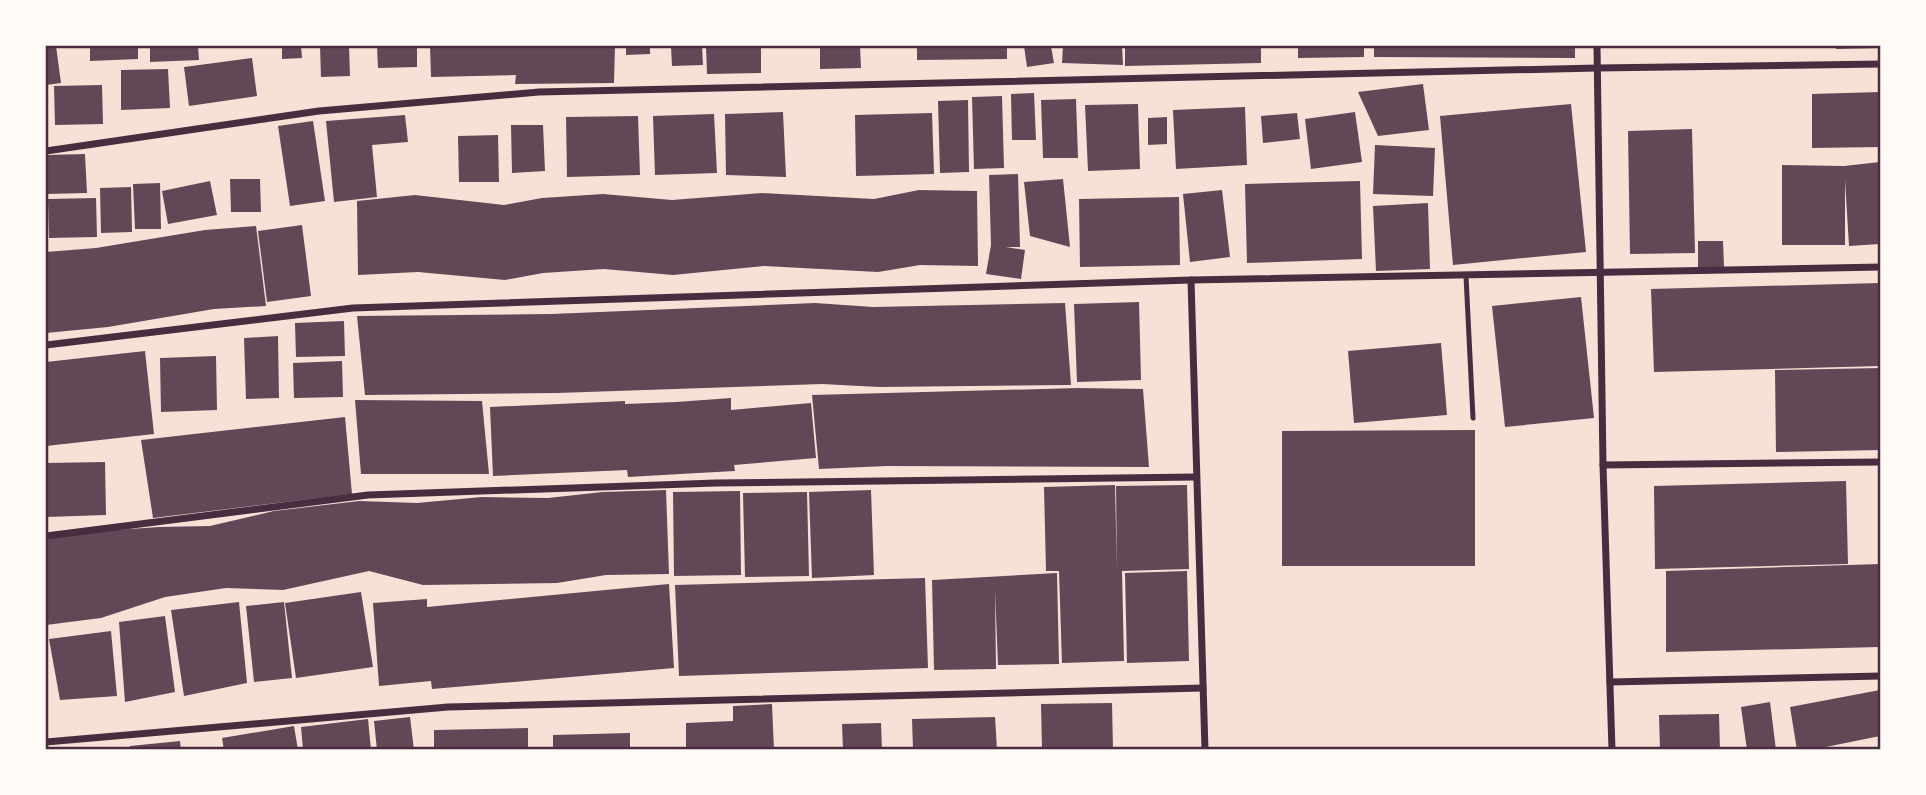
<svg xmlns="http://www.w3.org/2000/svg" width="1926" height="795" font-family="Inter,sans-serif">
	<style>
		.building { fill: #644757 }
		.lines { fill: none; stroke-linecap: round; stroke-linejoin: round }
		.service { stroke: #4a2c40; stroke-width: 5 }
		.minor { stroke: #4a2c40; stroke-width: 7 }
		.neatline { fill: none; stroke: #4a2c40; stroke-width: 2.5 }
	</style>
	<rect width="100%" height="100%" fill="#f7e1d7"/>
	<g class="building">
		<path d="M46,46h10l5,37 -15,2z"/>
		<path d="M90,46h48v13l-48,2z"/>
		<path d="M150,46h48l1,14 -49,2z"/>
		<path d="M282,46h19l1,12 -20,1z"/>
		<path d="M320,46h29l1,30 -29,1z"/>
		<path d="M377,46h40v21l-39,1z"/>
		<path d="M430,46h185l-1,37 -99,1 1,-9 -85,2z"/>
		<path d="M626,46h24v8l-24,1z"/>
		<path d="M671,46h31l1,19 -31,1z"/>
		<path d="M706,46h55v27l-54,1z"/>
		<path d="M820,46h40l1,22 -41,1z"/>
		<path d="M917,46h90v13l-90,1z"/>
		<path d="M1024,46h27l3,17 -27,4z"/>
		<path d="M1063,46h59l1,19 -61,-2z"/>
		<path d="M1125,46h136v17l-136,3z"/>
		<path d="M1298,46h66v11l-66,1z"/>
		<path d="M1374,46h201v12l-201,-1z"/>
		<path d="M1835,46h45v2l-44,1z"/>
		<path d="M252,58l5,38 -68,10 -5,-39z"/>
		<path d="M168,69l2,39 -49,2v-40z"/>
		<path d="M1423,84l6,46 -51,6 -20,-44z"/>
		<path d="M102,85l1,39 -48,1 -1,-39z"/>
		<path d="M1880,92v55l-68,1v-54z"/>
		<path d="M1034,93l2,47h-24l-1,-46z"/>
		<path d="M1002,96l2,72 -30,1 -2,-72z"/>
		<path d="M1076,99l2,59h-35l-2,-58z"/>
		<path d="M968,100l1,72 -29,1 -2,-72z"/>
		<path d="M1138,104l2,65 -52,2 -3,-66z"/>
		<path d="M1571,104l15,148 -133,13 -13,-149z"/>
		<path d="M1245,107l2,58 -71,4 -3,-59z"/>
		<path d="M783,112l3,65 -60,-2 -1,-61z"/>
		<path d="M1355,112l7,50 -51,7 -6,-50z"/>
		<path d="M932,113l2,61 -78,2 -1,-61z"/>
		<path d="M1297,113l3,26 -37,4 -2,-27z"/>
		<path d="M714,114l3,59 -62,2 -2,-59z"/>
		<path d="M405,115l3,27 -36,3 5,52 -43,5 -8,-81z"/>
		<path d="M638,116l2,59 -73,2 -1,-60z"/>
		<path d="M1167,117v27l-19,1v-27z"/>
		<path d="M313,121l12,80 -35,5 -12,-80z"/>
		<path d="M511,125h32l2,46 -33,2z"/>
		<path d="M1692,129l3,124 -65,1 -2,-123z"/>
		<path d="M498,135l1,47h-40l-1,-46z"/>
		<path d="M1375,145l60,3 -2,48 -60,-2z"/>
		<path d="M85,154l2,39 -41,1v-39z"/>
		<path d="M1880,162v82l-31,2 -4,-66v65h-63v-80l62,1z"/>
		<path d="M1018,174l2,73h-14l19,3 -4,29 -35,-5 5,-29 -2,-70z"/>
		<path d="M230,179h30l1,33h-30z"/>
		<path d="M1063,179l7,68 -40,-11 -6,-54z"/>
		<path d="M210,181l7,34 -49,9 -6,-33z"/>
		<path d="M1360,181l2,78 -115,4 -2,-79z"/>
		<path d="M160,183l1,46h-26l-2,-45z"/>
		<path d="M131,187l1,45 -31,1 -1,-45z"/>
		<path d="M919,190l58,1 1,75 -58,-1 -42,7 -114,-6 -91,9 -69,-6 -61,4 -38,7 -87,-8 -60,3 -1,-74 58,-6 89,10 38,-7 61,-4 69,6 90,-7 112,6z"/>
		<path d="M1222,190l8,67 -40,5 -7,-68z"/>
		<path d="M1179,197l1,68 -100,2 -1,-68z"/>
		<path d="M96,198l1,39 -48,1 -1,-39z"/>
		<path d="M1428,203l2,66 -54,2 -3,-65z"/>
		<path d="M302,225l9,71 -44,6 -9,-71z"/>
		<path d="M256,226l10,80 -52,3 -106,18 -62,6v-81l50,-4 109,-18z"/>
		<path d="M1698,241h25l1,26h-26z"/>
		<path d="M1880,283v83l-226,6 -3,-83z"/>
		<path d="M1581,297l13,121 -89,9 -13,-121z"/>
		<path d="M1139,302l2,78 -64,2 -3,-78z"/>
		<path d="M815,303l58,4 192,-4 6,82 -192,2 -57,-3 -265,9 -192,2 -8,-79 194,-2z"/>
		<path d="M344,321l1,35 -49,1 -1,-34z"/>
		<path d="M278,336l1,62 -33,1 -2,-61z"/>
		<path d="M1441,343l6,72 -93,8 -6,-72z"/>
		<path d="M145,351l9,83 -108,12v-84z"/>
		<path d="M216,356l1,54 -56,2 -1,-54z"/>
		<path d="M342,361l1,36 -49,1 -1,-35z"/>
		<path d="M1880,368v82l-104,2 -1,-82z"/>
		<path d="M1078,388l65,1 6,78 -262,-1 -68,3 -7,-74z"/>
		<path d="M731,398v12l80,-7 5,55 -82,7 1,6 -55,3 -52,3 -1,-7 -134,6 -3,-69 135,-6v3l51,-2z"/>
		<path d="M355,400l127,1 7,73h-128z"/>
		<path d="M345,417l7,77 -199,24 -12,-78z"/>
		<path d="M1475,430v136h-193v-135z"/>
		<path d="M105,462l1,53 -60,2v-54z"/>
		<path d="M1846,481l2,83 -193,5 -1,-83z"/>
		<path d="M1115,485l2,86 -1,-85 71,-1 2,84 -67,2 2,90 -62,2 -3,-92h-13l-2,-84z"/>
		<path d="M666,490l3,84 -63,1 -49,8 -134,2 -54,-14 -86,19 -57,-2 -61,9 -64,21 -55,7v-86l39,-7 74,-5 51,-1 64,-15 85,-10 58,2 65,-6 66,1 55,-6z"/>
		<path d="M871,490l3,85 -62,3 -3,-86z"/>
		<path d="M740,491l1,84 -67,1 -1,-84z"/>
		<path d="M807,492l2,84 -64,1 -2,-84z"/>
		<path d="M1880,564v83l-214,5v-81z"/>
		<path d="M1187,571l2,90 -62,2 -2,-90z"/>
		<path d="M1057,573l2,91 -61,1 -3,-75 1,79 -62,1 -2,-90z"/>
		<path d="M925,578l3,90 -249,8 -4,-91z"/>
		<path d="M669,584l5,84 -242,21 -1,-8 -52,5 -6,-83 54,-4v8z"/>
		<path d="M361,592l12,75 -77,11 -11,-75z"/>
		<path d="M239,602l8,81 -63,13 -13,-86z"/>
		<path d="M284,602l8,76 -38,4 -8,-76z"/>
		<path d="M165,616l10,76 -50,10 -6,-80z"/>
		<path d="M111,631l6,65 -57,4 -11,-61z"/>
		<path d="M1880,690v46l-69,14h-14l-7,-43z"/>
		<path d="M1770,702l6,48h-29l-6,-43z"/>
		<path d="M1112,703l1,47h-71l-1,-46z"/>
		<path d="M772,704l2,46h-88v-27l47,-2v-15z"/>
		<path d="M1719,714l1,36h-60l-1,-35z"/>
		<path d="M410,717l4,33h-37l-3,-29z"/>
		<path d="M995,717l2,33h-84l-1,-31z"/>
		<path d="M368,719l3,31h-68l-2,-23z"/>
		<path d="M881,723l1,27h-39l-1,-26z"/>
		<path d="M294,726l4,24h-74l-2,-12z"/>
		<path d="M528,728v22h-94v-20z"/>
		<path d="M630,733v17h-77v-15z"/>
		<path d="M180,741l1,9h-51v-4z"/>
	</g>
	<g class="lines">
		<path class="service" d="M1466,276l7,142"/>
		<g class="minor">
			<path d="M1597,46l6,419 9,285"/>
			<path d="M46,151l273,-40 220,-19 1058,-24 284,-4"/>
			<path d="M1191,280l14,470"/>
			<path d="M46,345l307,-37 838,-28 690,-13"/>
			<path d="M1603,465l278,-3"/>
			<path d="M46,536l322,-41 348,-12 480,-6"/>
			<path d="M1610,682l271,-6"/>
			<path d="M46,742l402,-35 755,-19"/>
		</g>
	</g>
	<rect width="1926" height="795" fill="none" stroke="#fffaf5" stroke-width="94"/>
	<rect x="47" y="47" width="1832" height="701" class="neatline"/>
</svg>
